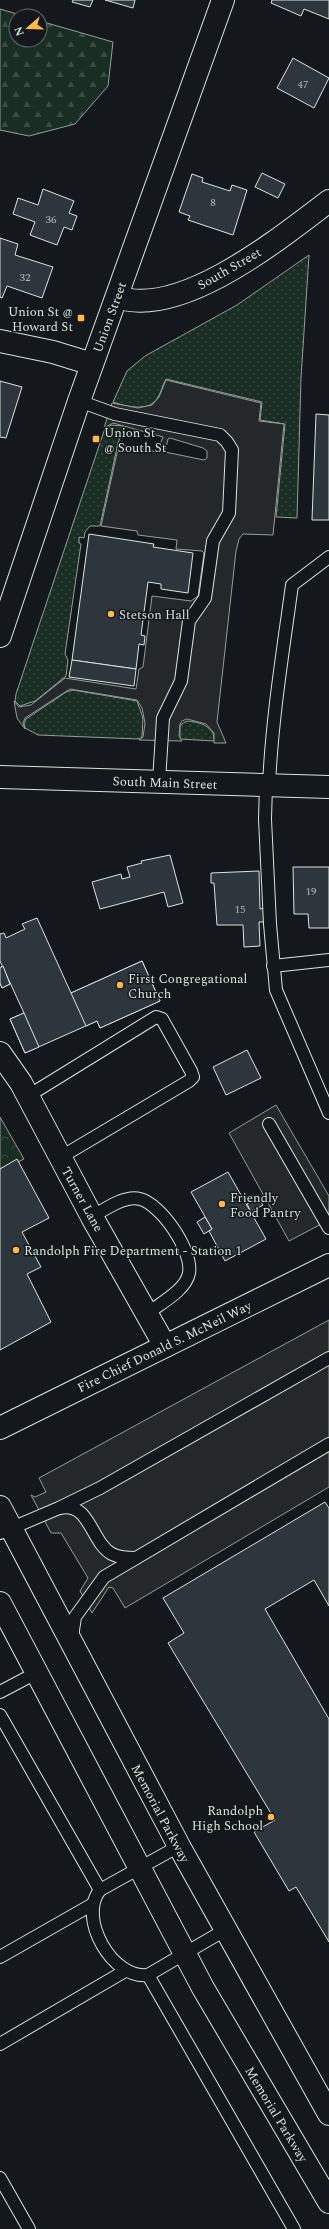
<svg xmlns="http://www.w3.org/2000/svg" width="329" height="2229" font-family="Spectral,serif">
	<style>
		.grass { fill: url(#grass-dots); stroke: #939e99 }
		.forest { fill: url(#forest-firs); stroke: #939e99 }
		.park { fill: url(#park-crowns); stroke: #939e99 }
		.parking { fill: #24282b; stroke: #939e99; fill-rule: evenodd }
		.building { fill: #2c363c; stroke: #d8e6dc }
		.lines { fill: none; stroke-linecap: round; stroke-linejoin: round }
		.service-casing { stroke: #d8e6dc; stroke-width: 14 }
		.minor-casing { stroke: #d8e6dc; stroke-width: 24 }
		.secondary-casing { stroke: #d8e6dc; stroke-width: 24 }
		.primary-casing { stroke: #d8e6dc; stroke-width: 24 }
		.service { stroke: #14181c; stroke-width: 12 }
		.minor { stroke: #14181c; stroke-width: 22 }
		.secondary { stroke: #14181c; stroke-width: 22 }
		.primary { stroke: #14181c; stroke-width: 22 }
		.poi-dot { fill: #ffb74d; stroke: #14181c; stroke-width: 1.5 }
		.labels { text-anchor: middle; stroke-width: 3; stroke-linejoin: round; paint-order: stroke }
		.number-label { font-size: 11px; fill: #adbab4 }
		.street-label { font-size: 13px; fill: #d8e6dc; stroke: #14181c }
		.poi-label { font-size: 13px; fill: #d8e6dc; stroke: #14181c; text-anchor: start }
	</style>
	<defs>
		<pattern id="grass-dots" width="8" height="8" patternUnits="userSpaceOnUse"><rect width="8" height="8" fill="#1a2d24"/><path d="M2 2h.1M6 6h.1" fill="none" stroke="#3b4b43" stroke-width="1.8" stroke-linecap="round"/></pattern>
		<pattern id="forest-firs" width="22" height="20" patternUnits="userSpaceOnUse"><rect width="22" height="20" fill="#1a2d24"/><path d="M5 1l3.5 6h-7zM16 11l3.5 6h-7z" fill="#3b4b43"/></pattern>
		<pattern id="park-crowns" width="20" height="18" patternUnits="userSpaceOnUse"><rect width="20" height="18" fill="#1a2d24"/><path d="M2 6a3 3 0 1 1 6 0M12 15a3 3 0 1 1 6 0" fill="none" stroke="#3b4b43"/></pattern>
	</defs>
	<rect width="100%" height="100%" fill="#14181c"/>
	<g class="grass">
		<path d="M309,255l-8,123 -4,140 -21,-1 9,-93 -25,-4 2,-18 -96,-23c-4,7 -5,15 -10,21 -9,12 -31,6 -43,2l14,-31 18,-15 92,-51z"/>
		<path d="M111,425l14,1 -7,17 -18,83h-10l-5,6 -1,6 -5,-1v6l2,1 -16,110 3,6 -2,16 -31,25 -15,5 -5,-5 1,-7 88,-263z"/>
		<path d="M73,690l64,11 6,17 -1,19 -3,2 -101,-4 -13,-7 -1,-5 2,-4 40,-27z"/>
		<path d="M187,721c12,1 28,5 27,20l-34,-2v-14z"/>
	</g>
	<path class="forest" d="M0,9l24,7h-8v24h24v-19l73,21 -5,44 -33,38 -46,12 -29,-6z"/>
	<path class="park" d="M0,1117l24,42 -6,3 -1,-2 -17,9z"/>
	<g class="parking">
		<path d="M166,380l95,23 -2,18 25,3 -11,111 -30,-1 -4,5 -3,12 -19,171 9,21h-12v-10l-8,-9 -19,-5 -5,2 -2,3 -1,12 3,5 -43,-1 4,-3 2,-14 -3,-15 -5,-8 -67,-11 -45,29 -2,5 2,6 -8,-11 -3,-17 5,6 12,-2 34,-27 71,11 3,-20 4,-2 9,-71 39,5 7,-5 6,-43 -2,-2 -26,-2 1,-9 -39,-5 -1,-4 -36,-5 18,-82 38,8 6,-15 -50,-14 -9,5 8,-25 26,5 14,-3 7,-8zM170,438l33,10 4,3v7l-3,2 -39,-8 3,-13z"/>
		<path d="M276,1105l53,91v24l-40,21 -60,-108z"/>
		<path d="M329,1320v167l-204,121 -12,-20 -4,-1 -17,26 -12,-22 8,-13 -27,-45h-10l-20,-38 4,2 11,-5 -7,-14z"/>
	</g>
	<g class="building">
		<path d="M73,0h20l-3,7 -18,-5z"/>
		<path d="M105,0h30l-2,8z"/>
		<path d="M272,0h57v19l-25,-10 -3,7 -30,-13z"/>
		<path d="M293,58l36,20 -15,30 -37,-20z"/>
		<path d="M262,173l23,11 -7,14 -23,-11z"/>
		<path d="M192,174l11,4 -1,4 28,9 2,-6 15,5 -14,45 -45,-15 2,-4 -11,-4z"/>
		<path d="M43,189l31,12 -5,12 8,3 -5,14 -8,-3 -7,18 -27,-10 5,-13 -22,-8 5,-16 20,7z"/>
		<path d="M0,238l18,6 -3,11 38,12 -11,31 -35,-12 -5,12 -2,-1z"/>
		<path d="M0,381l22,6 -16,51 -6,-1z"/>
		<path d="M316,414l13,1v105h-17z"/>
		<path d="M89,534l65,10 -1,3 40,6 -5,40 -27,-4v-5l-13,-2 -7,53 4,1 -1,9 -5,-1 -3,25 -64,-9z"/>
		<path d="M72,660l64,9 -2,17 -65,-9z"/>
		<path d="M170,855l13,48 -15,4 -4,-15 -64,17 -8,-27 29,-8 1,5 8,-2 -3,-10 15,-4 -1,-2z"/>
		<path d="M293,867h36v61h-20l-1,-14h-14z"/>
		<path d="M259,871l1,38 4,-1v14h-5l1,24 -16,1 -1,-22h-26l-3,-42h-3v-10z"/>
		<path d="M37,918l34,75 71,-32 18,40 -60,27 -3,-7 -72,32 -15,-34 14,-6 -24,-52v-27l4,-1 2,5 19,-9 -3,-5z"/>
		<path d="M142,961l18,40 -60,27 -3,-7 -11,5 -15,-33z"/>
		<path d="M2,966l8,18 -8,4 -2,-5v-15z"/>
		<path d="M3,966l7,18 -8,4 -2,-5v-15z"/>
		<path d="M24,1013l15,34 -14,6 -15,-34z"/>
		<path d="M247,1050l14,28 -35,17 -13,-28z"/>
		<path d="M17,1159l32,59 -27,14 19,35 -14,7 24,48 -51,28v-181z"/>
		<path d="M228,1172l38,67 -41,22 -16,-30 3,-2 -21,-37z"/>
		<path d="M258,1197l5,8 -12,7 -4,-8z"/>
		<path d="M205,1217l7,12 -8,5 -7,-12z"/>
		<path d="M325,1502l4,6v98l-15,-26 -49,29 64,110v223l-33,-55 -7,4 -35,-59 21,-12 -107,-177 16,-10 -21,-35z"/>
	</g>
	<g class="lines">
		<g class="service-casing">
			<g id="service">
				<path d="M79,401l36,13 105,21 7,7 5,8 -3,63 -16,28 -8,57 -16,23 -8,60 -18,37 -4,63"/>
				<path d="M266,785l-1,34 5,105 6,66 53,123"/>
				<path d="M269,785c3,-67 14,-134 23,-200l37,-28"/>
				<path d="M273,966l56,-6"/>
				<path d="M28,1096l128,-79 6,2 29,52 2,6 -4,4 -128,76"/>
				<path d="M269,1124l60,104"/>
				<path d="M92,1217c13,-8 33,-22 48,-18 21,5 53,52 49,74 -3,17 -28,30 -41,40"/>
				<path d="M60,1508c30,-7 31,35 52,46 8,4 16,4 24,4"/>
				<path d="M0,1533l59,-25 41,-20 229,-130"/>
				<path d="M72,1637l3,-20 29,-40 225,-133"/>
				<path d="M0,1692l36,-19"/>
				<path d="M0,1715l100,175"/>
				<path d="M179,1846l-79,44c-23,28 13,90 48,85l77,-45"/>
				<path d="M0,1957l93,-53"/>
				<path d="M148,1975l146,254"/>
				<path d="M0,2044l125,-73"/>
				<path d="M0,2178l29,51"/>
			</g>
		</g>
		<g class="minor-casing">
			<g id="minor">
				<path d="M0,341l53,11 39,12"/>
				<path d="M0,1053l21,30 71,134 73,129"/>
				<path d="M0,1428l329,-163"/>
				<path d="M0,1507l179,339 150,268"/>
				<path d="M0,1603l203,385 126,214"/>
			</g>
		</g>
		<g class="secondary-casing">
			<g id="secondary">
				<path d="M117,297c64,22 163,-59 212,-96"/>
				<path d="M0,636l79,-235 144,-401"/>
			</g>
		</g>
		<g class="primary-casing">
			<path id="primary" d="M0,777l329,10"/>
		</g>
		<use href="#service" class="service"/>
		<use href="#minor" class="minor"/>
		<use href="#secondary" class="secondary"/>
		<use href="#primary" class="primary"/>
	</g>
	<g class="poi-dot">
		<rect x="77" y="314" width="8" height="8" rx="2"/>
		<rect x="92" y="435" width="8" height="8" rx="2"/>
		<circle cx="111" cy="614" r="4"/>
		<circle cx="120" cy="985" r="4"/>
		<circle cx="222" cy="1204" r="4"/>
		<circle cx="16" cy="1250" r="4"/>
		<circle cx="271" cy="1817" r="4"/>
	</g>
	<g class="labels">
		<g class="number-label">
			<text x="303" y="88">47</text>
			<text x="213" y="206">8</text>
			<text x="51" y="223">36</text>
			<text x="25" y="281">32</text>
			<text x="311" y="895">19</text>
			<text x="240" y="913">15</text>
		</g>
		<g class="street-label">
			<text transform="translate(229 268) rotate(-30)" y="5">South Street</text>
			<text transform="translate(109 317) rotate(-70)" y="5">Union Street</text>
			<text transform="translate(165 782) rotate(2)" y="5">South Main Street</text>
			<text transform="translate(83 1199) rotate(61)" y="5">Turner Lane</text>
			<text transform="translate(164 1346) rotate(-26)" y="5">Fire Chief Donald S. McNeil Way</text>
			<text transform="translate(161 1813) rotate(62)" y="5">Memorial Parkway</text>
			<text transform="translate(277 2114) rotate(59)" y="5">Memorial Parkway</text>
		</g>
		<g class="poi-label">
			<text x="73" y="316" text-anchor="end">Union St @<tspan x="73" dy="15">Howard St</tspan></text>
			<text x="104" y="437">Union St<tspan x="104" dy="15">@ South St</tspan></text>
			<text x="119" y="619">Stetson Hall</text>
			<text x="128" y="983">First Congregational<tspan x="128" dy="15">Church</tspan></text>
			<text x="230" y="1202">Friendly<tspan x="230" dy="15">Food Pantry</tspan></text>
			<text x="24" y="1255">Randolph Fire Department - Station 1</text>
			<text x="263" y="1815" text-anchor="end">Randolph<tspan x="263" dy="15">High School</tspan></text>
		</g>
	</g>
	<g transform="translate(28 28) rotate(250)"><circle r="19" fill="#14181c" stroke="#626a69"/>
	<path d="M0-3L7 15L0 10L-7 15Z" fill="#ffb74d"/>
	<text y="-6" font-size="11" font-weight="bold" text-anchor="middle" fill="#d8e6dc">N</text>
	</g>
</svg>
